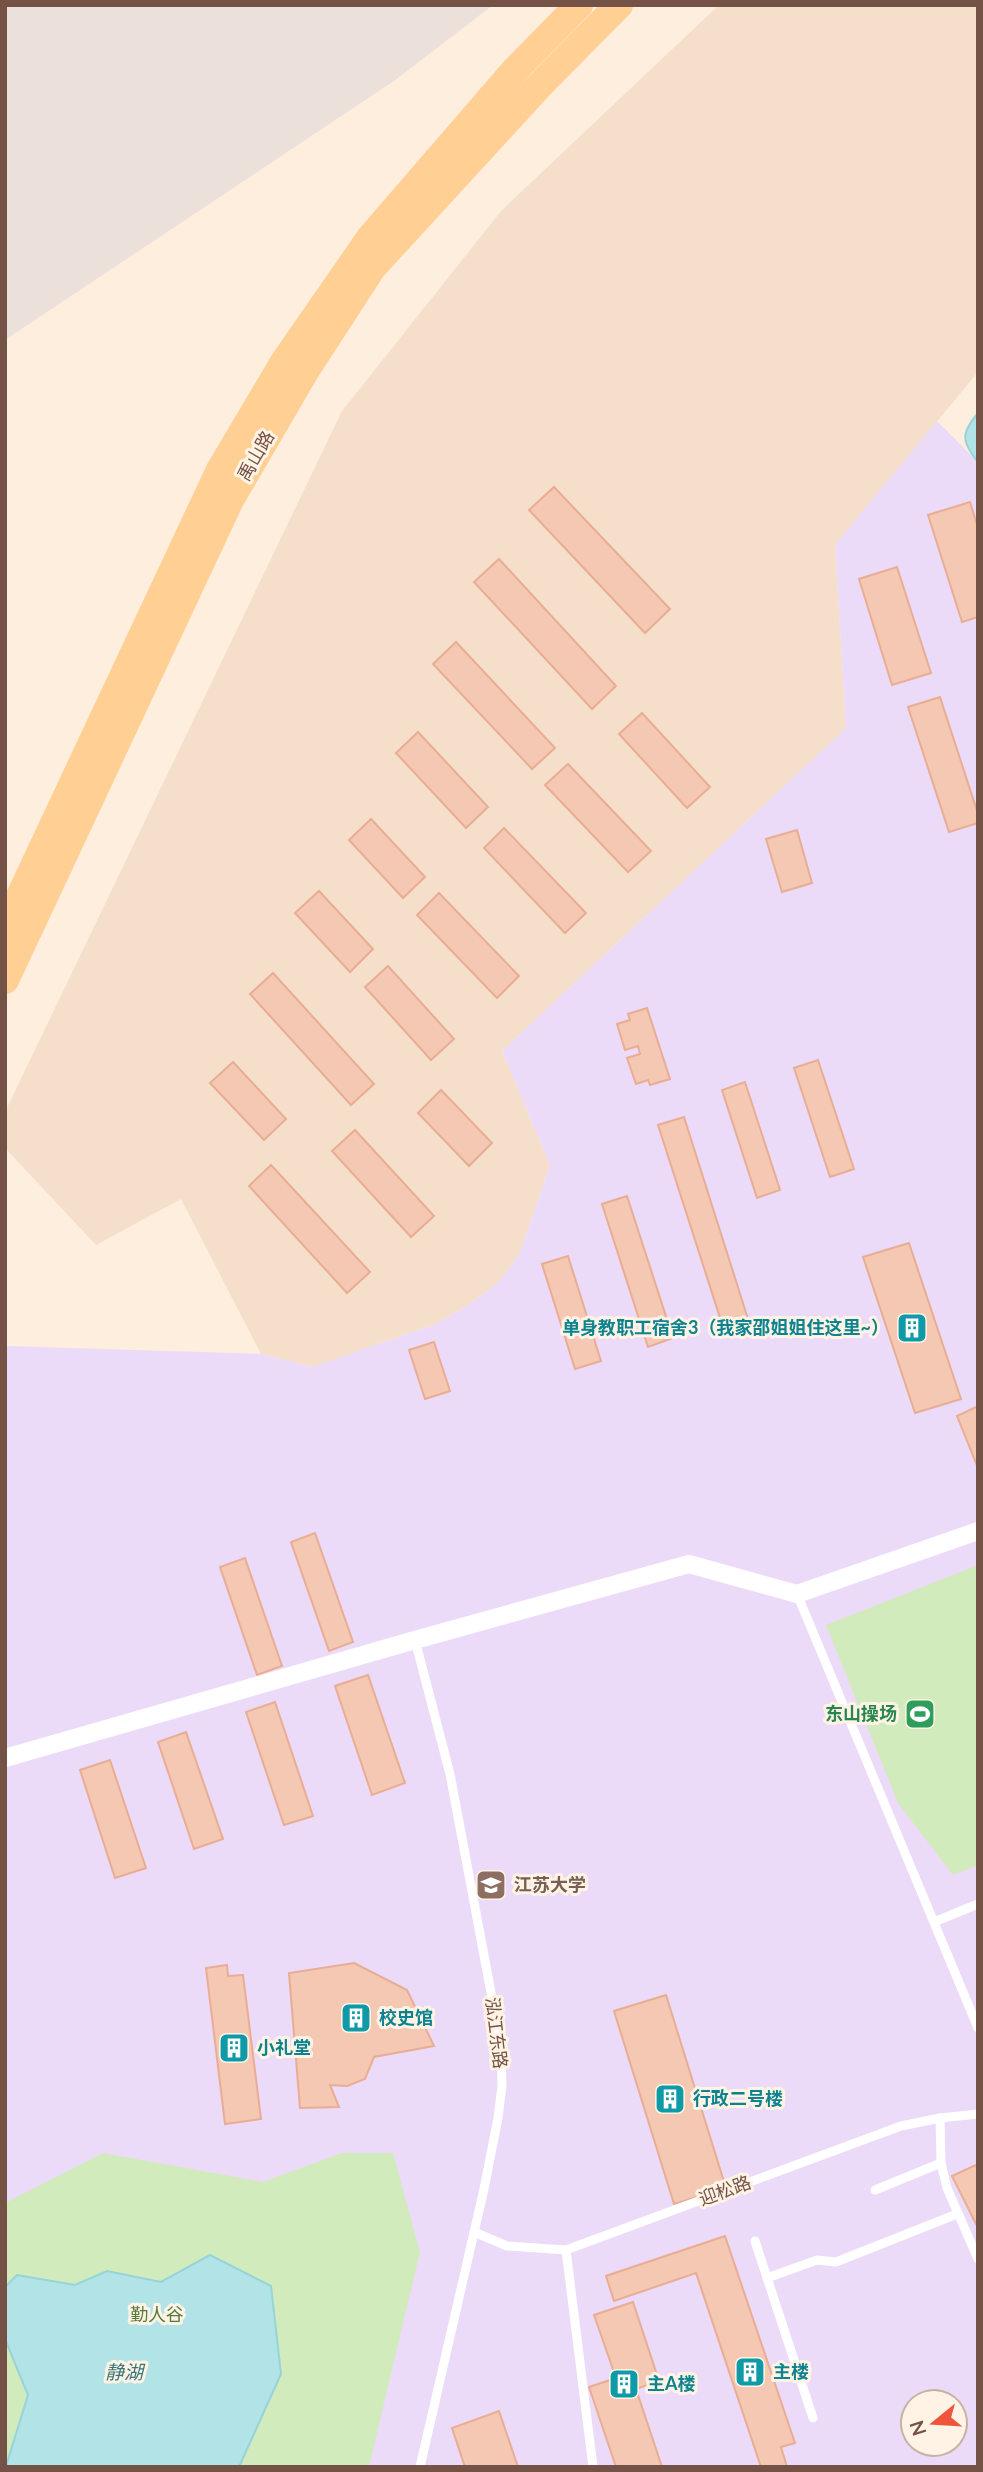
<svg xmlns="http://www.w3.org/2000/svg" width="983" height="2472" font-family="Lato,'Noto Sans SC',sans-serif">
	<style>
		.residential { fill: #f5dfcb }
		.industrial { fill: #ebe1da }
		.education { fill: #ecdaf9; fill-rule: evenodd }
		.green { fill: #d2ebbc }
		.water { fill: #b1e3e7; stroke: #97d4d9; stroke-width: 2 }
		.building { fill: #f4c8b3; stroke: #e8ad93; stroke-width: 2 }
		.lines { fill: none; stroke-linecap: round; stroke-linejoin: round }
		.service { stroke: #fff; stroke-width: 9 }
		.minor { stroke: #fff; stroke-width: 18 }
		.primary { stroke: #ffcf93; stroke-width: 28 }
		.labels { text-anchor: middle; stroke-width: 6; stroke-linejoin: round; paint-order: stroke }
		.street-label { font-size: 18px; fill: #745245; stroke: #fff3e5 }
		.culture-label { font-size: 18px; font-weight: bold; fill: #0d838f; stroke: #fff3e5; text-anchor: start }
		.leisure-label { font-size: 18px; font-weight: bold; fill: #27864d; stroke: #fff3e5; text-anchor: end }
		.education-label { font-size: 18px; font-weight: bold; fill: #785e54; stroke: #fff3e5; text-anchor: start }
		.park-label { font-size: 18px; fill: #547a3c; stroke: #fff3e5 }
		.water-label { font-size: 19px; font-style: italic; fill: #38757b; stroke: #fff3e5 }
	</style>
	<rect width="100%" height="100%" fill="#fdeedd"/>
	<path class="residential" d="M719,5h259v367l-143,173 11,183 -344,323 48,114 -31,90 -21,28 -33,24 -32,18 -121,42 -51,-13 -80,-155 -85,46 -91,-97v-36l337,-701 160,-201z"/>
	<path class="industrial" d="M5,5h488l-99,76 -389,259z"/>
	<path class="education" d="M937,421l41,41v2005h-973v-1121l256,8 51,13 121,-42 32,-18 33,-24 21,-28 31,-90 -48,-114 344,-323 -11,-183zM913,2402h42v42h-42z"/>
	<g class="green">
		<path d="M978,1565v300l-25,10 -55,-72 -72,-178z"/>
		<path d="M103,2153l160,29 79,-29h51l27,99 -51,215h-364v-264z"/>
	</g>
	<g class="water">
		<path d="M978,413v49c-17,-21 -17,-29 0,-49z"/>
		<path d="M210,2255l61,31 10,88 -42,93h-232v-4l21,-68 -23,-56v-52l12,-12 58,10 32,-14 54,11z"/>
	</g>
	<g class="building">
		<path d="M554,487l116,122 -25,24 -116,-123z"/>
		<path d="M970,502l8,26v89l-16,5 -34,-107z"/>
		<path d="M499,559l117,127 -24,23 -118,-127z"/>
		<path d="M897,567l34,106 -39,12 -33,-106z"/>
		<path d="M456,642l99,106 -23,21 -99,-105z"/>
		<path d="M940,697l38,117v9l-29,9 -41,-125z"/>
		<path d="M642,713l68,74 -23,21 -68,-74z"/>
		<path d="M418,732l70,75 -22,21 -70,-75z"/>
		<path d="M568,764l83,87 -23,21 -83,-87z"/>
		<path d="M371,819l54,58 -22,21 -54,-58z"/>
		<path d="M504,828l82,85 -21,20 -81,-85z"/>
		<path d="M797,830l15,53 -30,9 -16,-53z"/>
		<path d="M319,891l54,58 -23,23 -55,-59z"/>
		<path d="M439,893l80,83 -22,22 -80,-83z"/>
		<path d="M388,966l66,73 -23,21 -66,-73z"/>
		<path d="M273,973l101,111 -23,21 -101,-111z"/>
		<path d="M647,1008l23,71 -20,6 -2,-5 -12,4 -9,-26 13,-4 -2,-8 -13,4 -8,-26 13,-4 -2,-6z"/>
		<path d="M818,1060l36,109 -24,8 -36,-109z"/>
		<path d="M233,1062l53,57 -22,21 -54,-57z"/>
		<path d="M745,1082l35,108 -23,8 -35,-108z"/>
		<path d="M441,1090l51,53 -23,23 -51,-53z"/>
		<path d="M684,1117l64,202 -25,8 -65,-202z"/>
		<path d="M355,1130l79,86 -23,21 -79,-86z"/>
		<path d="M271,1165l99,107 -23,21 -98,-107z"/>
		<path d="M627,1196l46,142 -25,9 -46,-143z"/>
		<path d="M909,1243l52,156 -46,14 -52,-156z"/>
		<path d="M568,1256l33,105 -26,8 -33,-105z"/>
		<path d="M434,1342l16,49 -25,8 -16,-49z"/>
		<path d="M978,1406v62l-21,-52z"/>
		<path d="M315,1533l38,109 -24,9 -38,-109z"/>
		<path d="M245,1558l37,108 -25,9 -37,-108z"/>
		<path d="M368,1675l37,108 -33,12 -37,-109z"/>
		<path d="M275,1702l38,114 -29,9 -38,-113z"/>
		<path d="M186,1732l37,107 -29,10 -36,-107z"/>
		<path d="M110,1760l36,108 -31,10 -35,-108z"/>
		<path d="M354,1963l53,27 27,56 -60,11 -9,22 -18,7 -17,-1 9,22 -39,1 -11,-135z"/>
		<path d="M227,1965l1,11 15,-1 18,144 -36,5 -19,-156z"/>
		<path d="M666,1995l60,193 -52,16 -60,-193z"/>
		<path d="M978,2164v64l-26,-52z"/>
		<path d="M725,2236l70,207 -14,4 6,20h-26l-65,-194 -82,28 -8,-25z"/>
		<path d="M633,2302l26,79 -23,8 26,78h-46l-27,-80 27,-9 -22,-63z"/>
		<path d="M499,2411l19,56h-53l-13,-39z"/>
	</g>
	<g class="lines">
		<g class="service">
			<path d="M797,1594l181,434"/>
			<path d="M415,1640l35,134 51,272 1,40 -4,32 -14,71 -64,278"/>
			<path d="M934,1922l44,-18"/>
			<path d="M940,2118l1,45 6,25 31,71"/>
			<path d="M875,2190l66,-27"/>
			<path d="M474,2232l33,14 59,4 335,-124 39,-8 38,-4"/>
			<path d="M755,2241l58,177"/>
			<path d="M566,2250l27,217"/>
			<path d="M767,2278l50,-18 19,2 121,-48"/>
		</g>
		<path class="minor" d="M5,1758l410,-118 274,-76 108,30 181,-63"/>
		<g class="primary">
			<path d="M5,928l215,-458 64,-108 86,-124 146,-169 63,-64"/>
			<path d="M5,980l225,-480 77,-132 65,-100 166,-181 81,-82"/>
		</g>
	</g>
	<defs>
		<g id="building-square" transform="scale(1.575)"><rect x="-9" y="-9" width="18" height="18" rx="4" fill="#0f9aa8" stroke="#fff3e5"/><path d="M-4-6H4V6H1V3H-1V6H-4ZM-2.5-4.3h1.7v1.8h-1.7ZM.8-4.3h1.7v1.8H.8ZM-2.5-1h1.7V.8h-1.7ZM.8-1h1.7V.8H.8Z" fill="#fff"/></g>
		<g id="stadium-square" transform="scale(1.575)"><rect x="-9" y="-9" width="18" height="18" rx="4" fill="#2e9e5b" stroke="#fff3e5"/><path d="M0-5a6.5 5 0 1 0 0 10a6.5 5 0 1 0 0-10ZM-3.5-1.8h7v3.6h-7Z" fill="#fff"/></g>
		<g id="university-square" transform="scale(1.575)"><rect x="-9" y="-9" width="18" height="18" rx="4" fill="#8d6e63" stroke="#fff3e5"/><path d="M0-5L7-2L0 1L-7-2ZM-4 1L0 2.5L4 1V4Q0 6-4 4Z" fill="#fff"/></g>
	</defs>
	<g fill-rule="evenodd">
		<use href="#building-square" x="912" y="1328"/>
		<use href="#stadium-square" x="920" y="1714"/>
		<use href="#university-square" x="491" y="1885"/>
		<use href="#building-square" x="356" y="2018"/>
		<use href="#building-square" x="234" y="2048"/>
		<use href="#building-square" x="670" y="2099"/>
		<use href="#building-square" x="750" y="2372"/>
		<use href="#building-square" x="624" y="2384"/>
	</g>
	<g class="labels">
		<g class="street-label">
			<text transform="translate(256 456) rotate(-60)" y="6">禹山路</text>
			<text transform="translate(496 2033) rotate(83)" y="6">泓江东路</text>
			<text transform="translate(725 2191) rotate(-20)" y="6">迎松路</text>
		</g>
		<g class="culture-label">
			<text x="889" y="1334" text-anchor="end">单身教职工宿舍3（我家邵姐姐住这里~）</text>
			<text x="379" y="2024">校史馆</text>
			<text x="257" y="2054">小礼堂</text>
			<text x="693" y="2105">行政二号楼</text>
			<text x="773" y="2378">主楼</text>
			<text x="647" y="2390">主A楼</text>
		</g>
		<g class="leisure-label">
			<text x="897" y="1720">东山操场</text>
		</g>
		<g class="education-label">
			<text x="514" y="1891">江苏大学</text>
		</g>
		<g class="park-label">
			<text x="157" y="2321">勤人谷</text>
		</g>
		<g class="water-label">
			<text x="124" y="2379">静湖</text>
		</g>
	</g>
	<rect width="983" height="2472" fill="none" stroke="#745245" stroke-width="14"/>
	<g transform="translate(934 2423) rotate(252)"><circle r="33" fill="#fff3e5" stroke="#c7b3a5" stroke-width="2"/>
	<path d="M0-5L12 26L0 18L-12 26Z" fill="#ef553b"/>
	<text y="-10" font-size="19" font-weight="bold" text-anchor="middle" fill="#745245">N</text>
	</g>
</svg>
